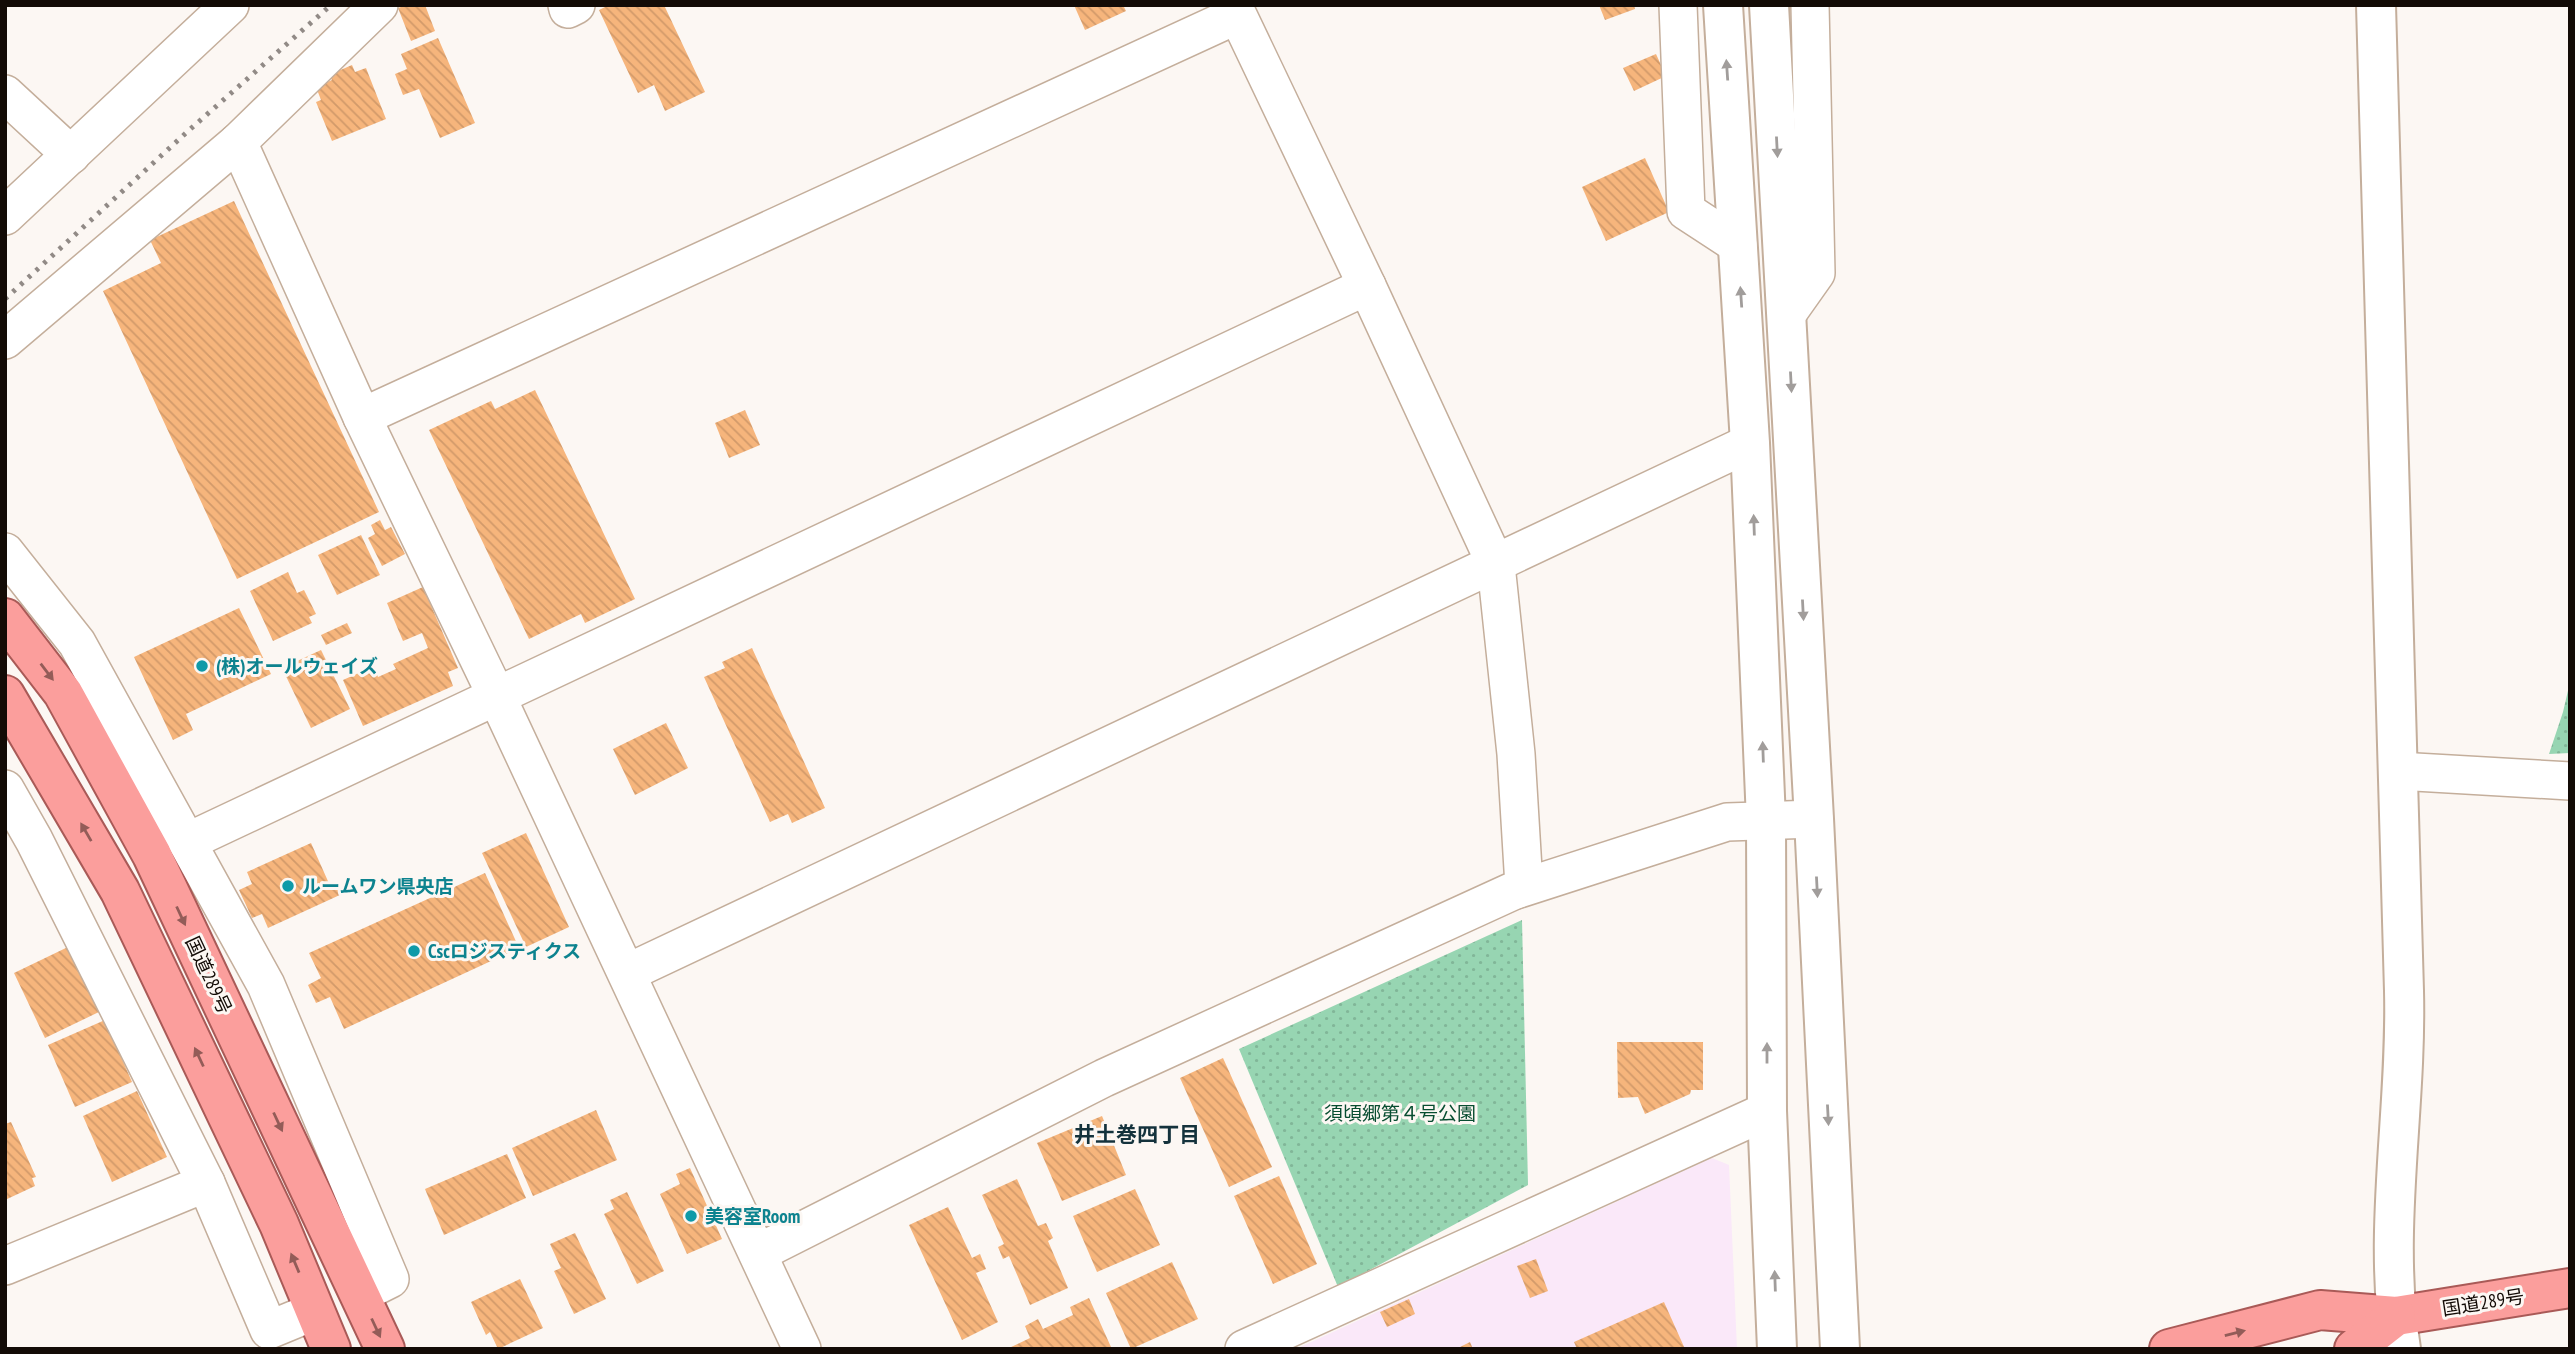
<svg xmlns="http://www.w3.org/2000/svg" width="2575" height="1354" font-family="'PT Sans Narrow','Noto Sans JP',sans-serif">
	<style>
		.commercial { fill: #fae8f9 }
		.green { fill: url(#green-dots) }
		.building { fill: url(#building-back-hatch) }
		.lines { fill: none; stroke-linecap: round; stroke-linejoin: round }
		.minor-casing { stroke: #c4ae9b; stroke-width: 40 }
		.tertiary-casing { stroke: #c4ae9b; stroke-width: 42 }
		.trunk-casing { stroke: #a95a57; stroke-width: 42 }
		.minor { stroke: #fff; stroke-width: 37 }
		.tertiary { stroke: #fff; stroke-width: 38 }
		.trunk { stroke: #fb9e9c; stroke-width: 38 }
		.rail { stroke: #918a86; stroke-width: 5; stroke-dasharray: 3.5 7; stroke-linecap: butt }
		.oneway { fill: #a19d9b }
		.oneway2 { fill: #935c58 }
		.culture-dot { fill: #0f9aa8; stroke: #fcf7f3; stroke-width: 2.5 }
		.labels { text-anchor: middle; stroke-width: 6; stroke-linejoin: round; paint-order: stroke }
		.culture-label { font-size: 19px; font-weight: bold; fill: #0d838f; stroke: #fcf7f3; text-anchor: start }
		.street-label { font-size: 19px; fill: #130b06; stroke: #fcf7f3 }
		.park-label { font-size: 19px; fill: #084d31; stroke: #fcf7f3 }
		.neighbourhood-label { font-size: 21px; font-weight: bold; fill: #14323c; stroke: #fcf7f3 }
	</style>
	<defs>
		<pattern id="green-dots" width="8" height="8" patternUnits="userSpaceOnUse" patternTransform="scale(1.75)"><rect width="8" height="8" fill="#97d5b2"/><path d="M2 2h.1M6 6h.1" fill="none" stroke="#81b698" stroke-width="1.8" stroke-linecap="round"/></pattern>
		<pattern id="building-back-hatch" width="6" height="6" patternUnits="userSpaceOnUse" patternTransform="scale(1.75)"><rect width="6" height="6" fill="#f6b57c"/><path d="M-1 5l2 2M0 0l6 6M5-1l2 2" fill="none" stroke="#d29a6a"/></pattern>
	</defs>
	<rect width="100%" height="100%" fill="#fcf7f3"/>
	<path class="commercial" d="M1712,1158l17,7 8,184h-441z"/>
	<g class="green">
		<path d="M2570,682v71l-21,1 14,-42z"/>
		<path d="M1522,920l6,265 -190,102 -99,-238z"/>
	</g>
	<g class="building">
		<path d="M407,5h18l10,26 -24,10 -13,-33z"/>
		<path d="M609,5h55l41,87 -40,19 -11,-26 -16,8 -39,-83z"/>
		<path d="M1074,5h49l3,6 -41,19z"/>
		<path d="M1599,5h35l1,4 -30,11z"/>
		<path d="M438,38l37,85 -35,15 -21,-49 -16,6 -8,-21 12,-5 -6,-15z"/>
		<path d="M1656,54l10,22 -32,15 -11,-23z"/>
		<path d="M352,65l3,7 11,-4 20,51 -54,22 -16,-39 5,-2 -5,-13 16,-7 -3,-5z"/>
		<path d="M1645,158l24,54 -63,29 -24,-54z"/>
		<path d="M234,201l145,311 -142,67 -134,-288 58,-28 -11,-23z"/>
		<path d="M535,390l100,209 -50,24 -4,-9 -52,25 -100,-209 62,-29 4,8z"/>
		<path d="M745,410l15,35 -31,13 -14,-35z"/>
		<path d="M380,520l5,10 6,-3 14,27 -23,12 -14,-28 7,-4 -4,-9z"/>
		<path d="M361,535l19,40 -43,20 -19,-40z"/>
		<path d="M288,572l9,21 7,-3 12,24 -7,3 3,6 -39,18 -23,-50z"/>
		<path d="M423,587l35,81 -10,4 5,14 -90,40 -20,-46 31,-14 4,11 18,-8 -3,-5 35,-16 -6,-15 -19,8 -16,-38z"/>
		<path d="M239,608l32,66 -85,40 7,16 -20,10 -39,-83z"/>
		<path d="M347,623l5,10 -26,12 -5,-10z"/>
		<path d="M752,648l73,160 -33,15 -4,-9 -18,8 -66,-145 21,-9 -3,-6z"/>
		<path d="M321,650l29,59 -39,19 -29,-60z"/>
		<path d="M666,723l22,45 -53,27 -22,-46z"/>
		<path d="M526,833l43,94 -43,20 -44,-94z"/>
		<path d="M311,843l20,45 6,-3 5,9 -74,34 -6,-14 -10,4 -13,-28 13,-6 -5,-12z"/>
		<path d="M485,873l34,75 -175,81 -14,-32 -14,6 -8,-18 13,-7 -12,-25z"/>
		<path d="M70,946l31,65 -56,27 -31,-65z"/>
		<path d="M105,1020l27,62 -57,25 -27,-62z"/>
		<path d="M1617,1042h86v48h-12l-1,4 -45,20 -7,-17 -20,1z"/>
		<path d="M1223,1058l49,109 -43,20 -49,-109z"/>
		<path d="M137,1091l30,66 -55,25 -29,-66z"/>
		<path d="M596,1110l21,50 -84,36 -21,-48z"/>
		<path d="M1102,1116l24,59 -64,26 -25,-58z"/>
		<path d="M11,1122l25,55 -4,1 3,8 -30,14v-76z"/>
		<path d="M507,1154l19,44 -82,37 -19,-46z"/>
		<path d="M690,1168l32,71 -35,15 -27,-60 20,-10 -4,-10z"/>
		<path d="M1279,1176l38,88 -44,20 -39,-88z"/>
		<path d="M1017,1179l21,47 8,-3 7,15 -5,3 20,47 -38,17 -21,-49 -6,3 -5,-12 6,-3 -22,-49z"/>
		<path d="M1135,1189l25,56 -63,27 -24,-56z"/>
		<path d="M627,1192l37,79 -27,13 -33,-70 10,-5 -4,-9z"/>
		<path d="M948,1207l24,51 8,-4 6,15 -10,4 22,49 -36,18 -53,-115z"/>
		<path d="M575,1233l31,66 -32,15 -20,-43 7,-3 -11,-24z"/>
		<path d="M1536,1259l12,32 -18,7 -13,-32z"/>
		<path d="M1172,1262l26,57 -67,30 -25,-56z"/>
		<path d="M520,1279l23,49 -45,21 -8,-17 -4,3 -15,-33z"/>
		<path d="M1089,1298l22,49 -5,2h-99l23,-11 -5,-12 13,-7 5,10 30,-14 -3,-8z"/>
		<path d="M1409,1299l6,15 -28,13 -7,-15z"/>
		<path d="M1664,1302l21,47h-108l-3,-7z"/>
		<path d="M1470,1342l3,7h-17z"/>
	</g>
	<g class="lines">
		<g class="minor-casing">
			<g id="minor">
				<path d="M567,5l1,4 8,-4"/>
				<path d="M1678,5l8,206 52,34"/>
				<path d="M5,94l66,61"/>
				<path d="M238,142l124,275 135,280 305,652"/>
				<path d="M5,216l225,-211"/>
				<path d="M1787,314l29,-41 -6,-268"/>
				<path d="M5,340l233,-198 141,-137"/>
				<path d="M362,417l875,-402"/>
				<path d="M5,552l72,91 189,342 124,294 -30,15"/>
				<path d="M2398,771l172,10"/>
				<path d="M5,789l29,51 172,343 63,147 46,-19"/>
				<path d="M187,842l1180,-556"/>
				<path d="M1516,890l211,-68 87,-3"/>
				<path d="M627,973l1123,-530"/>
				<path d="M758,1253l346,-175 420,-192 -8,-132 -20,-189 -129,-279 -134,-281"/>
				<path d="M5,1266l201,-83"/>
				<path d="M1244,1349l523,-238"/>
			</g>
		</g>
		<g class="tertiary-casing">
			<g id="tertiary">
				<path d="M1723,5l27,438 16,377 1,291 10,238"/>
				<path d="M1769,5l45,814 26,530"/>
				<path d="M2376,5c10,329 19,658 28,986 3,119 -22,240 -3,358"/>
			</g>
		</g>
		<g class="trunk-casing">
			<g id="trunk">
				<path d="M5,618l58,75 89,162 233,494"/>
				<path d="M5,695l115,196 159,333 52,125"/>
				<path d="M2169,1349l151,-39 76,6 174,-28"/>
				<path d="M2354,1349l42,-33"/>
			</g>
		</g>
		<use href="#minor" class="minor"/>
		<use href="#tertiary" class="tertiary"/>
		<use href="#trunk" class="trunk"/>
		<path class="rail" d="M5,299l182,-167 144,-127"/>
	</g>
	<defs><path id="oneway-solid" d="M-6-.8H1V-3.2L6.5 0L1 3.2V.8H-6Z" transform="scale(1.75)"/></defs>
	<g class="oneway">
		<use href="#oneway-solid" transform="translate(1727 70) rotate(-94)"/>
		<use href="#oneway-solid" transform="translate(1777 147) rotate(87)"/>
		<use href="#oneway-solid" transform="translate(1741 297) rotate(-94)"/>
		<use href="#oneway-solid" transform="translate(1791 382) rotate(87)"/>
		<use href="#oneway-solid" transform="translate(1754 525) rotate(-92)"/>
		<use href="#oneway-solid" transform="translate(1803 610) rotate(87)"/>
		<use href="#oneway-solid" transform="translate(1763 752) rotate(-92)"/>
		<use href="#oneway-solid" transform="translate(1817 887) rotate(87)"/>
		<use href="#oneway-solid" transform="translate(1767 1053) rotate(-90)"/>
		<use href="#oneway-solid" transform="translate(1828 1115) rotate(87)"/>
		<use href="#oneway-solid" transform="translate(1775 1281) rotate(-92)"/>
	</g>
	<g class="oneway2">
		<use href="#oneway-solid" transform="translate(47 672) rotate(53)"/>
		<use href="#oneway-solid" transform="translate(86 832) rotate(-120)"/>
		<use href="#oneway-solid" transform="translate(181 916) rotate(65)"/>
		<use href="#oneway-solid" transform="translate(199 1057) rotate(-115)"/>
		<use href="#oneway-solid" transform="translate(278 1122) rotate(65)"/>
		<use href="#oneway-solid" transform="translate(295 1263) rotate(-113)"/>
		<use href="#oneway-solid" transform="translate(376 1328) rotate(65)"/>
		<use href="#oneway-solid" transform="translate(2235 1333) rotate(-14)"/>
	</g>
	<g class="culture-dot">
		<circle cx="202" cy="666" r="7"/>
		<circle cx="288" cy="886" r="7"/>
		<circle cx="414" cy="951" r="7"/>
		<circle cx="691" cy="1216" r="7"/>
	</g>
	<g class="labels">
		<g class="culture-label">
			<text x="216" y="673">(株)オールウェイズ</text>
			<text x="302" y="893">ルームワン県央店</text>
			<text x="428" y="958">Cscロジスティクス</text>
			<text x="705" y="1223">美容室Room</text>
		</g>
		<g class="street-label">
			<text transform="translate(209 975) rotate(65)" y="7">国道289号</text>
			<text transform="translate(2483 1302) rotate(-9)" y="7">国道289号</text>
		</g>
		<g class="park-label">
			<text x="1400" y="1120">須頃郷第４号公園</text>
		</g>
		<g class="neighbourhood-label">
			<text x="1137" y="1142">井土巻四丁目</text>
		</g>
	</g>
	<rect width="2575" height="1354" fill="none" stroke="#130b06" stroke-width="14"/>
</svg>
